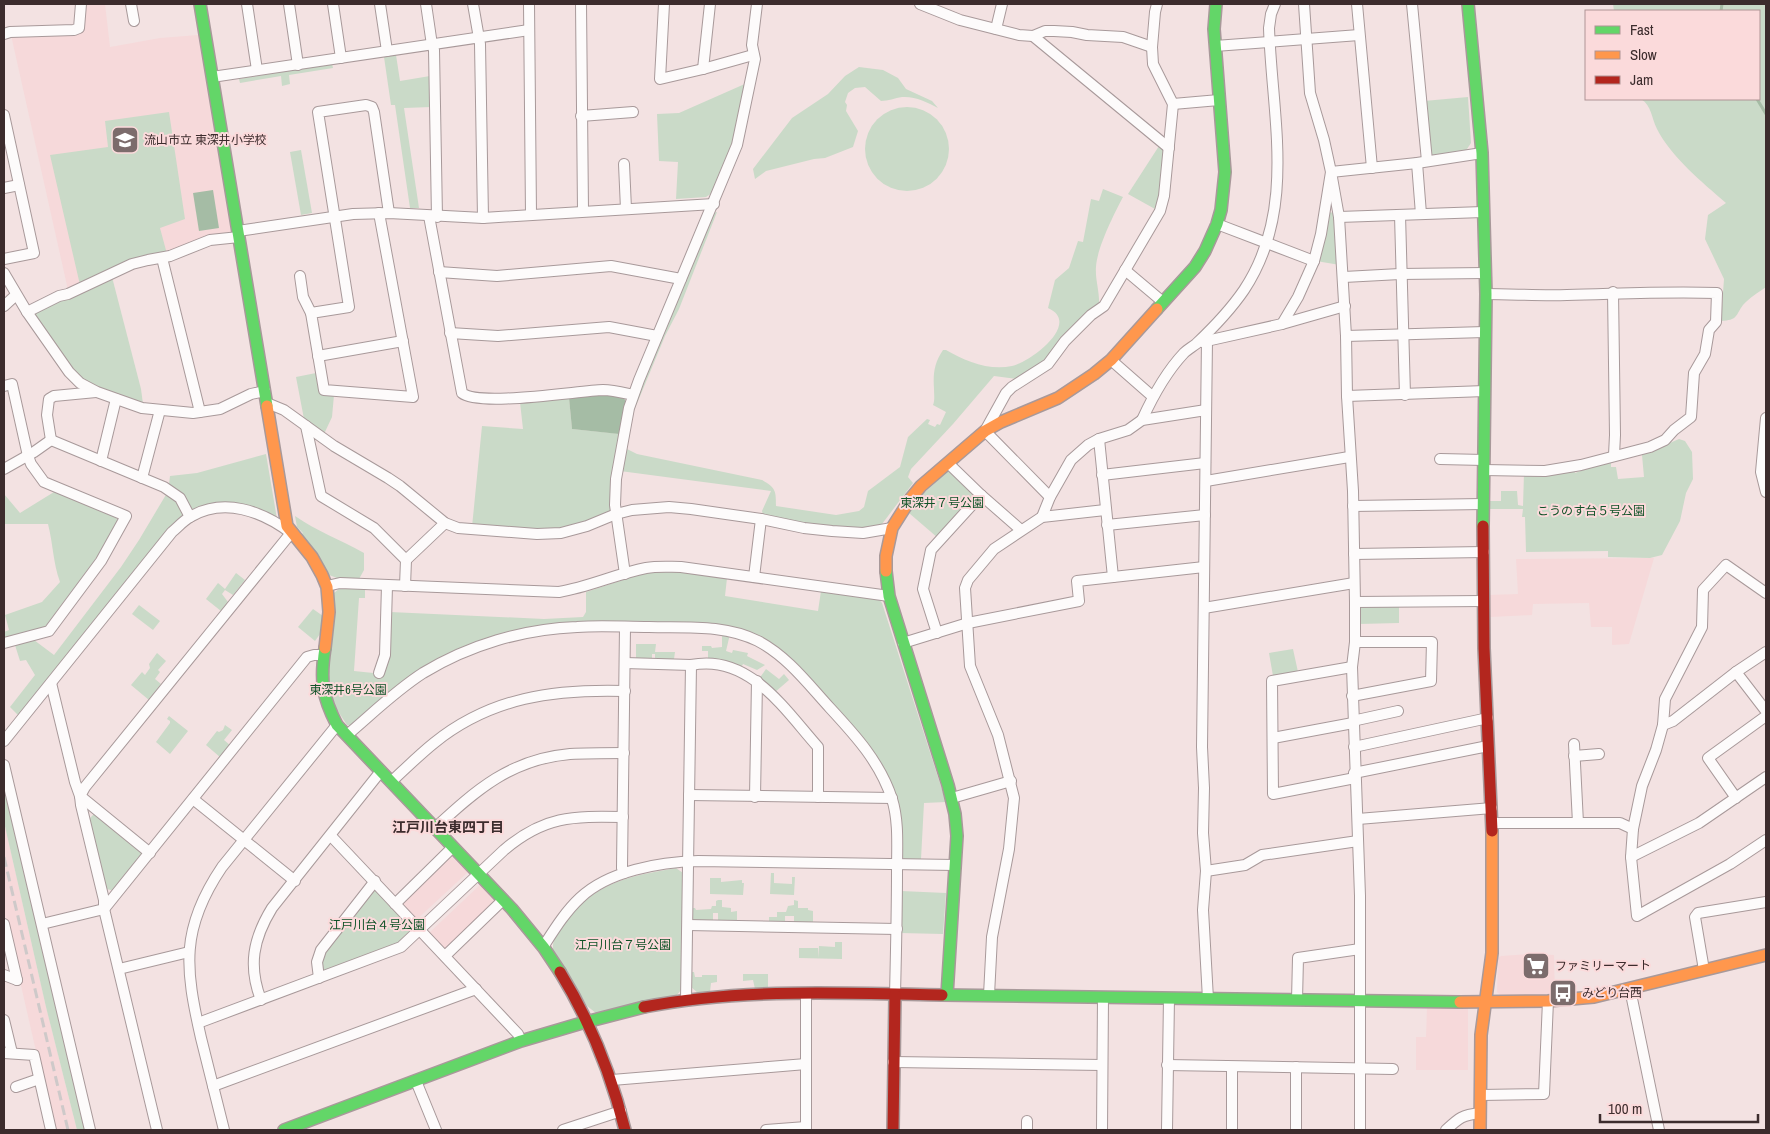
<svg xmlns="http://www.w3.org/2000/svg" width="1770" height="1134" font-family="'Archivo Narrow','Noto Sans JP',sans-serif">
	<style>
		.built { fill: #f6d9da }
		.green { fill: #cadac8 }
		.water { fill: #a5bca5 }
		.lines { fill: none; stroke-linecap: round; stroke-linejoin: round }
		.stream { stroke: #a5bca5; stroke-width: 3 }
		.street-casing { stroke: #a8999a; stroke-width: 12 }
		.fast-casing { stroke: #a8999a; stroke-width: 14 }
		.slow-casing { stroke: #a8999a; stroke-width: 14 }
		.jam-casing { stroke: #a8999a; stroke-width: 14 }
		.street { stroke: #fdfbfb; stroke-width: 10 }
		.fast { stroke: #63d668; stroke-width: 11 }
		.slow { stroke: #ff974d; stroke-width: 11 }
		.jam { stroke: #b3261e; stroke-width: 11 }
		.rail { stroke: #cec9c9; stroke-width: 3; stroke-dasharray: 10 5; stroke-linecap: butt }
		.labels { text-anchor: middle; stroke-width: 4; stroke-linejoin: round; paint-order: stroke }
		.poi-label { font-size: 12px; fill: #3c2c2d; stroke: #fbdadb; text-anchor: start }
		.park-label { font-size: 12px; fill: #0f5227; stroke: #fbdadb }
		.neighbourhood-label { font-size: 14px; font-weight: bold; fill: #3c2c2d; stroke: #fbdadb }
	</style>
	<rect width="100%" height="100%" fill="#f3e2e2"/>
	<g class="built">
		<path d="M85,4h20l5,43 50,-9 38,-3 33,198 -163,57 -57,-255 67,-3z"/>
		<path d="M1654,558l-25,86 -17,1v-18h-21l-2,-24 -56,1 -1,11 -42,2 -1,-22 29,-1 -2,-35z"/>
		<path d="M4,822l42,185 31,123h-23l-50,-219z"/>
		<path d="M448,857h4l16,15 -53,49 -14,-15v-4z"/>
		<path d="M480,885l14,15v5l-47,44h-5l-14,-15z"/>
		<path d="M1528,954l26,1 1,41 -53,1 -5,-5 1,-34 3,-2z"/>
		<path d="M1427,1008h41v62h-52v-33h10z"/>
	</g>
	<g class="green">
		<path d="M1613,4h153v283c-7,5 -17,11 -23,18 -8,11 -5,15 -22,16l3,-42 -19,-40 3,-24 18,-12c-24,-21 -54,-45 -69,-74 -6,-12 -5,-23 -16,-30h118v-88h-145z"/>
		<path d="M396,55l4,26 30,-5 1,31 -27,1 15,100h-9l-15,-103h-4l-7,-48z"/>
		<path d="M332,64l1,4 -44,7 1,9 -8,2 -1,-10 -41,7 -1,-4z"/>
		<path d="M859,67l24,3 15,8 8,11 26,12 6,7c-11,-6 -23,-12 -36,-11 -7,1 -14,4 -21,4l-16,-14 -10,1 -7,5 -3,9 2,3 -1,6 12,20 -5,16 -28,11 -11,1 -48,12 -11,8 -2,-10 39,-51 36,-24 17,-18z"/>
		<path d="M747,83l-14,57 -21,53 -6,4 -30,2 2,-37 -19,-1 -2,-47 22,-1z"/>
		<path d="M1468,97l3,46 -6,9 -36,5 -5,-56z"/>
		<circle cx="907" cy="149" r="42"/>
		<path d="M169,112l16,107 -25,9 7,26 -87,31 -30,-130 58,-8 -3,-26z"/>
		<path d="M1159,146l5,4 -5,46 -4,13 -27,-15z"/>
		<path d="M301,150l11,63 -11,2 -11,-63z"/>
		<path d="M1103,189l20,8c-9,17 -26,51 -27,70 -1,13 4,25 3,39l-55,56 -27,17 -23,-3 -41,48 -42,45 -3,8 5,6 -31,41c-39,10 -81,-1 -119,-9l-1,-4 9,-20 -151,-20 5,-23 12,6 125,26c14,8 14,11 14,26l60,9 23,-4 5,-4 4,-16 32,-24 8,-30 19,-18 3,1 -2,4 7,3 2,-3 3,1 6,-13 -13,-7c2,-5 1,-10 1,-16 -1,-15 0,-26 9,-39h3c19,11 43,21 66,16 19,-4 70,-43 36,-58l7,-28 14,-12 9,-27 5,1 8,-43 8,2z"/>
		<path d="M717,212l-38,97 -14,27 -34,82 7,-25 75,-180z"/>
		<path d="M1327,212l9,1 4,52 -24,-4z"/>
		<path d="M112,277l29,112 2,15 -55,-20 -7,-5 -46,-60 1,-6z"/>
		<path d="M316,373l4,21 14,1 -2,22 -8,17 -20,-15 -8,-42z"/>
		<path d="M569,398l3,31 49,5 -9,77c-15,6 -29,13 -44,16 -30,7 -65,1 -96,0l10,-101 41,3 -3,-27z"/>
		<path d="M1679,439l6,2 7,11 1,27 -7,14 -6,28 -18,34 -12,3 -42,-1v-6l-82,1 -1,-35h-3l1,-8h-34v-8h12v-10h16l1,14 5,1 1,-33 50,-4 1,4 36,-13v7h5l2,12 26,-2 -2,-22z"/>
		<path d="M266,454l11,65 -9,-6 -77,-2 -22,-27 1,-8 27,-3z"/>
		<path d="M947,472h5l22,21 1,4 -37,41 -29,-25 15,-20z"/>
		<path d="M54,492l62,25 2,5 -21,35 -52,70 -41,11v-6l5,-2 -4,-15 37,-13 18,-20c-7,-19 -7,-39 -12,-58h-44v-30l16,19z"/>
		<path d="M167,493l6,2 13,21 -166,201 -10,-10 25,-32 -9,-15 -6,1 -5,-16 19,-5 20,15 67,-88 18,-27z"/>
		<path d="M295,516c21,15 46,24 69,37v17l-5,9 -22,-1 -8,-3 -28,-40 2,-2 -6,-6z"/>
		<path d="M674,571l53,7 -2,18 93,15 3,-20 58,8 3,4 64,199 -22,1 -3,56h-17l-4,-5 -18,-85 -125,-133 -172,-13 -123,26 -109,77 -6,-1 -15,-23 -5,-19 7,-90 6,-5 25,1v9h-6l-5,73 29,3 7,-62 154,7 39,-2 3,-5v-20l61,-20z"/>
		<path d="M236,573l9,7 -12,15 -8,-5 -3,4 6,8 -7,9 -15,-12 12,-16 7,6z"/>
		<path d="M139,605l21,16 -7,9 -21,-16z"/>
		<path d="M1363,606h36v17l-40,1v-15z"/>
		<path d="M313,609l10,7 -3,18 -5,7 -17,-14z"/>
		<path d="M722,632l8,2 -4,17 6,2 1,-3 15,3 -1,3 18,9 -8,5 -14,-6 -2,4 -33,-8v-9h-6v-5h9l1,2 10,-1z"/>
		<path d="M636,644h20l-1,8h20l-1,7h-19v-5h-3v5l-16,-1z"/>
		<path d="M1293,649l5,23 -25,4 -4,-23z"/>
		<path d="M157,653l9,8 -8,9 2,2 -5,7 6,5 -12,16 -18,-15 11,-13 3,3 5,-7 -1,-4z"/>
		<path d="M766,669l13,10 5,-5 5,6 -15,13 -15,-14z"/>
		<path d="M169,716l19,15 -18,23 -14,-12 14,-19v-2l-3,-2z"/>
		<path d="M225,725l7,5 -8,10 7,6 -10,12 -15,-13 11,-14 2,1 4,-2z"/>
		<path d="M4,785l82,345h-9l-31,-123 -42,-185z"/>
		<path d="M96,812l47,39 1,5 -28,35 -10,-2 -17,-70z"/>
		<path d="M676,868l7,5 -1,116 -6,7 -80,17 -9,-7 -34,-56c-1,-14 6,-19 14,-30 30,-39 64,-44 109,-52z"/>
		<path d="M771,873h3v10l18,1v-7h3l-1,18 -24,-1z"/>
		<path d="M710,878h11v4l21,-2v3h2l-1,12 -33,-1z"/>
		<path d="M372,890h5l35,36 -1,5 -15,14 -71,25 -4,-1v-13z"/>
		<path d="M901,891l45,2 -3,41 -43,-1z"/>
		<path d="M718,900h4v7l9,1v4l6,-1v12h-19v-10h-5v8l-17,1 -4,-4v-10h3l1,2 15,-1 1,-3h4v-5z"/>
		<path d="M794,900l4,1v7h10v2l5,1v13h-19v-8h-9v8l-16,-1v-6h8v-5h9l2,-6 6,-1z"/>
		<path d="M835,942h7v17l-43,-1v-10h19v10l1,-12 16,1z"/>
		<path d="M691,972h3l1,5h7v-2h15v7l-6,1 -1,9 -12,1 -7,-6z"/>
		<path d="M743,974h25v15h-13l-2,-9 -10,1z"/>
	</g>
	<g class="water">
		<path d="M213,190l6,38 -20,3 -6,-38z"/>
		<path d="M606,395l18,3 2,4 -7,32 -47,-5 -3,-31z"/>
	</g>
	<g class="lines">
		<g class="stream">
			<path d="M1721,11l1,-7"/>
			<path d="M1757,99l9,15"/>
		</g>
		<g class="street-casing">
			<g id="street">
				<path d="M131,4l3,17"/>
				<path d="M247,4l10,66"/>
				<path d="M289,4l9,61"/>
				<path d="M333,4l8,54"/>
				<path d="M380,4l7,47"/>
				<path d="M426,4l6,41 2,5 3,167"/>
				<path d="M473,4l7,40 3,174"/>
				<path d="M529,4l2,211"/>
				<path d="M581,4l2,207"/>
				<path d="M664,4l-4,75 43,-10 50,-14"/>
				<path d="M920,4l40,16 59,15 14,1 12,-5h9l18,1 15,3 36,2 29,10"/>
				<path d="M1357,4l15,164"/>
				<path d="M1412,4l15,157"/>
				<path d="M996,29l6,-25"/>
				<path d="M4,34l6,-2 64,-2 5,-2 2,-24"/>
				<path d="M1033,36l136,112"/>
				<path d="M1215,46l144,-11"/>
				<path d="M703,69l7,-65"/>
				<path d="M212,77l317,-47"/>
				<path d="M1173,104l46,-4"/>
				<path d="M4,115l30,138 -30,6"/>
				<path d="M581,116l52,-4"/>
				<path d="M1417,163l4,51"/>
				<path d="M624,164l2,45"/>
				<path d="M4,188l15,-3"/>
				<path d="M379,213l34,184 -89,-7 -13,-77 38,-6 -31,-195 48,-7 6,2 2,5 15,101"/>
				<path d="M1400,215l5,180"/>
				<path d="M429,216l33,177c17,14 115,-2 141,-3 10,0 21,3 30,5"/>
				<path d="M1339,217l144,-5"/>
				<path d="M1217,224l97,37"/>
				<path d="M238,231l115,-17 36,-1 94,5 231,-14"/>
				<path d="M162,258l38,154"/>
				<path d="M1125,270l38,32"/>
				<path d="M439,272l58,4 114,-10 70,13"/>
				<path d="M4,273l23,39 42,60 11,11 17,9 45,16 51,5 27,-4 31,-15 14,-3"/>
				<path d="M300,276l3,21 8,16"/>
				<path d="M1344,277l56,-3 85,-1"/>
				<path d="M1613,292l2,143 -1,20"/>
				<path d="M4,306l12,-11"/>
				<path d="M27,312l32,-16 9,-2 64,-30 16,-4 22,-4 40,-16 29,-3"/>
				<path d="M1282,324l16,-27 16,-36 7,-27 10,-62 -7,-32 -14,-47 -6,-89"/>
				<path d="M450,333l48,3 111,-9 48,9"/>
				<path d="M1346,336l139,-4"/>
				<path d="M1207,340l-5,407 2,41 -1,45 3,38 -3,39 5,89"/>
				<path d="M1202,342l80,-18 63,-18"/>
				<path d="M318,356l85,-15"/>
				<path d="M1111,360l41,36"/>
				<path d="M4,386l8,-2 16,72 3,8 13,18 82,34 -25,45 -52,70 -45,12"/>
				<path d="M1347,396l138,-5"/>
				<path d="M267,403l17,7 50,36 54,32 12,8 45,37 13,5 79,6 24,-1 26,-7 29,-12 16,-4 37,-3 22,2 70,10 43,9 28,3 31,2 29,-5"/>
				<path d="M1766,418l-5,54 5,20"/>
				<path d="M1142,420c10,-22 25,-49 42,-67 3,-3 8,-6 12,-9 17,-16 35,-35 48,-54 53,-80 28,-172 25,-262l2,-14 4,-10"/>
				<path d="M306,426l15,70 53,32 32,32 -1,26"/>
				<path d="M1099,439l14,138"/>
				<path d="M51,440l113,47 16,11 10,19"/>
				<path d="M51,440l-4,-25 2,-16 5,-3 42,-4"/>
				<path d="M1440,459l44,1"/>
				<path d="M101,461l15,-62"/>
				<path d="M948,463l33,32 40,35"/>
				<path d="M4,469l30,-17 17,-12"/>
				<path d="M1484,470l61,1 36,-6 69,-18 15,-7 9,-10 17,-13 3,-44 11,-19 4,-24 7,-8 1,-29c-51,-2 -100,1 -150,2 -27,1 -54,-1 -81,-1"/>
				<path d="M1102,475l103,-12"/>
				<path d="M142,478l18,-68"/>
				<path d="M1206,481l143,-24"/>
				<path d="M1050,497l-65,-66 21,-38 6,-6 36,-23 17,-23 26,-26 13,-9 56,-95 4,-15 9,-92 -20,-40 -1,-17 3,-35 2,-8"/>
				<path d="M1353,506l130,-2"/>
				<path d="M1042,517l8,-20 21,-37 17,-15 11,-6 29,-9 14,-10 64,-10"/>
				<path d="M1107,525l98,-10"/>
				<path d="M1354,554l130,-2"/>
				<path d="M406,560l39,-37"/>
				<path d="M625,574l-10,-69 1,-26 13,-71 10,-28 98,-235 18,-86 -3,-14 5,-41"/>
				<path d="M754,577l7,-58"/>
				<path d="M327,586l13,-3 219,9c30,-5 57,-18 87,-24 12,-2 23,-1 35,-1l208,29"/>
				<path d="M1766,593l-40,-28 -23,25 -1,37 -37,72 -2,26 -7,25 -14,36 -9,43 -2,28 6,59 93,-52 36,-24"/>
				<path d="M1355,602l129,-1"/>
				<path d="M1204,608l150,-25"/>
				<path d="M937,633l-14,-44 8,-39 50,-55"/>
				<path d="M903,643l65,-20 111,-22 -2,-20 127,-14"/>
				<path d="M625,663l66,2c58,-12 94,45 127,82v50"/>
				<path d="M1352,667l-80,14 1,113 82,-16"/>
				<path d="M1736,672l30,39"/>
				<path d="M379,673l6,-18 2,-69"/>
				<path d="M51,683l24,99 5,14 1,9 23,95v9l53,221"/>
				<path d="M1352,696l79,-15 1,-39h-77"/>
				<path d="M1663,725l10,-4 63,-49 30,-20"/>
				<path d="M347,735c25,-21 48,-44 76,-62 46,-28 100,-44 154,-46 24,-2 48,0 72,0 37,1 75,-3 109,14 30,16 50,43 72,67 25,27 50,54 62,91 7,22 5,48 5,72 0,41 -1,82 -2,124"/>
				<path d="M1273,738l80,-15 4,-3 41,-9"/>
				<path d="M4,741l168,-209c6,-5 11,-11 18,-15 34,-20 72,-6 101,16l-206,254 -5,9"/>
				<path d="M1574,744l4,79"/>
				<path d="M1354,747l134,-29"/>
				<path d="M1574,756l25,-2"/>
				<path d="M4,765l86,365"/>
				<path d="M1354,773l134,-27"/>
				<path d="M391,782c14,-13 28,-27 43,-39 57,-46 120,-54 191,-52"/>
				<path d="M689,795l203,3"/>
				<path d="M80,796l70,57"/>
				<path d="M755,797l2,-116"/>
				<path d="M952,798l59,-17"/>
				<path d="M1736,798l-28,-40 58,-42"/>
				<path d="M193,799l102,82"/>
				<path d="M1358,819l134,-11"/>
				<path d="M1492,823h128l13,6"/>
				<path d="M435,828c41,-38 76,-69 135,-74 18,-1 36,-1 54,-1"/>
				<path d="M331,836l187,198 3,7"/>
				<path d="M1631,857l68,-34 67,-46"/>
				<path d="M1206,871l39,-6 17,-10 96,-14"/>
				<path d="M624,873l-2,-5 3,-241"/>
				<path d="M395,904l58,-57"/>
				<path d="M4,924l13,56"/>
				<path d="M42,924l62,-15 203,-252 7,-2h9"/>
				<path d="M688,925l209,4"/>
				<path d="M543,947c11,-17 22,-35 37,-49 28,-27 80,-36 118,-37l257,4"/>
				<path d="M445,956l58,-56"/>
				<path d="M119,969l70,-17"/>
				<path d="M1704,970l-9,-53 3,-4 68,-11"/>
				<path d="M4,975l13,5"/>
				<path d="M319,978l-2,-16 4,-12 54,-69"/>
				<path d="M1630,989l29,141"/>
				<path d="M989,995l3,-58 17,-88 5,-51 -16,-63 -28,-69 -5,-78 3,-8 26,-31 48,-32 63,-7"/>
				<path d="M261,1000c-13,-34 -8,-61 11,-92l109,-137"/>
				<path d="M686,1000l5,-335"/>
				<path d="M1297,1000l1,-42 62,-9"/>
				<path d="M4,1020l8,33"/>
				<path d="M198,1023l203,-76 103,-97c40,-34 68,-34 119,-33"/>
				<path d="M4,1053l30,2 17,75"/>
				<path d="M893,1062l209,3"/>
				<path d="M1167,1065l226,4"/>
				<path d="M1232,1067v63"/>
				<path d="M1296,1067v63"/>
				<path d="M612,1080l194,-16"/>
				<path d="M416,1081l20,49"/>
				<path d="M213,1086l263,-97"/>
				<path d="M16,1087l23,-8"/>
				<path d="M1481,1095l63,-1 4,-93"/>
				<path d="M224,1130c-8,-31 -15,-61 -23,-92 -16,-70 -21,-109 21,-171l115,-142"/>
				<path d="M563,1130l58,-19"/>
				<path d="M766,1130l40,-3"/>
				<path d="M806,1130v-137"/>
				<path d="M1027,1130v-9"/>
				<path d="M1102,1130l1,-133"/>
				<path d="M1167,1130l2,-132"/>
				<path d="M1360,1130v-234l-8,-229 3,-25v-40l-2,-111 -6,-95 -1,-60 -7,-119 -8,-45 86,-9 65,-10"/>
				<path d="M1446,1130c13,-12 16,-15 34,-17"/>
			</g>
		</g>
		<g class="fast-casing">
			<g id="fast">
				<path d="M200,4l67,402"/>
				<path d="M1468,4l14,149 4,141 -3,232"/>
				<path d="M1157,309l38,-42 10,-16 12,-27 4,-14 4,-38 -11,-143 2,-25"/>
				<path d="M886,571l3,25 59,189 7,29 2,22 -10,159"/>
				<path d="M325,648c-5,32 -3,48 12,77l175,184 32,39 16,24"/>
				<path d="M942,995l518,7"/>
				<path d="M284,1130l237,-89 61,-18 62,-16"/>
			</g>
		</g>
		<g class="slow-casing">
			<g id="slow">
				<path d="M267,406l20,120 25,31 10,18 5,12 2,25 -4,36"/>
				<path d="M886,571v-15l6,-28 19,-30 10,-12 64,-55 16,-9 57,-24 36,-24 17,-14 46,-51"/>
				<path d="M1460,1002l88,-1 46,-4 172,-42"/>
				<path d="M1480,1130l1,-95 11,-82v-122"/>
			</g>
		</g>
		<g class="jam-casing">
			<g id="jam">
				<path d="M1483,526l1,122 8,183"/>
				<path d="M560,972c30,49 51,101 65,158"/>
				<path d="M644,1007c98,-19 199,-14 298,-12"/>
				<path d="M893,1130l2,-135"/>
			</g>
		</g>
		<use href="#street" class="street"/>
		<use href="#fast" class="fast"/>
		<use href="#slow" class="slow"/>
		<use href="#jam" class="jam"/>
		<path class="rail" d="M4,857l64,273"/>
	</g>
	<defs>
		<g id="school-square" transform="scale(1.4375)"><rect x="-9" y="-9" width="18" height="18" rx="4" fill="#7c6c6c" stroke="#fbdadb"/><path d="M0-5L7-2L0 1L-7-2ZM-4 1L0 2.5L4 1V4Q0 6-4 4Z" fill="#fff"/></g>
		<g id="supermarket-square" transform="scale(1.4375)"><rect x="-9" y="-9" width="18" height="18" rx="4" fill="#7c6c6c" stroke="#fbdadb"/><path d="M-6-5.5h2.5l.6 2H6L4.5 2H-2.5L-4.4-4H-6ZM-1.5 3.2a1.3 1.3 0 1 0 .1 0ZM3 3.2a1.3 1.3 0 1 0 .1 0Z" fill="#fff"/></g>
		<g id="bus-square" transform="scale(1.4375)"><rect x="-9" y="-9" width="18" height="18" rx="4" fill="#7c6c6c" stroke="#fbdadb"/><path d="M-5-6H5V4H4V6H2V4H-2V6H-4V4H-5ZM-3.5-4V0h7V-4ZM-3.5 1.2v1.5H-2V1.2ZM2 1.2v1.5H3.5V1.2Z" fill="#fff"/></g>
	</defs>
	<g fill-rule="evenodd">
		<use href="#school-square" x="125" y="140"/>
		<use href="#supermarket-square" x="1536" y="966"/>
		<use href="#bus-square" x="1563" y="993"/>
	</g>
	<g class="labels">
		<g class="poi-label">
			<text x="144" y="144">流山市立 東深井小学校</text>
			<text x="1555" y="970">ファミリーマート</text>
			<text x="1582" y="997">みどり台西</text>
		</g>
		<g class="park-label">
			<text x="942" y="507">東深井７号公園</text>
			<text x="1591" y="515">こうのす台５号公園</text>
			<text x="348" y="694">東深井6号公園</text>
			<text x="377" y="929">江戸川台４号公園</text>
			<text x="623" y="949">江戸川台７号公園</text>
		</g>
		<g class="neighbourhood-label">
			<text x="448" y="832">江戸川台東四丁目</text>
		</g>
	</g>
	<rect width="1770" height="1134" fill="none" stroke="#3c2c2d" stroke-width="10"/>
	<rect x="1585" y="10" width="175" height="90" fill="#fbdadb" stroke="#af9495"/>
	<rect x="1595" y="26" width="25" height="8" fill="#63d668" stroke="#af9495"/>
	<text x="1630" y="35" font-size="15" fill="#3c2c2d">Fast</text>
	<rect x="1595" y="51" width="25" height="8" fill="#ff974d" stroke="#af9495"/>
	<text x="1630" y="60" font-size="15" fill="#3c2c2d">Slow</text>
	<rect x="1595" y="76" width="25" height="8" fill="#b3261e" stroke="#af9495"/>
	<text x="1630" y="85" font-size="15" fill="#3c2c2d">Jam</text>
	<path d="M1600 1114v8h158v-8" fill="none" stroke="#3c2c2d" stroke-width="2.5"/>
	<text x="1608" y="1114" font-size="15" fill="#3c2c2d" stroke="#fbdadb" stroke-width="4" paint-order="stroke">100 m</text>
</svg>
